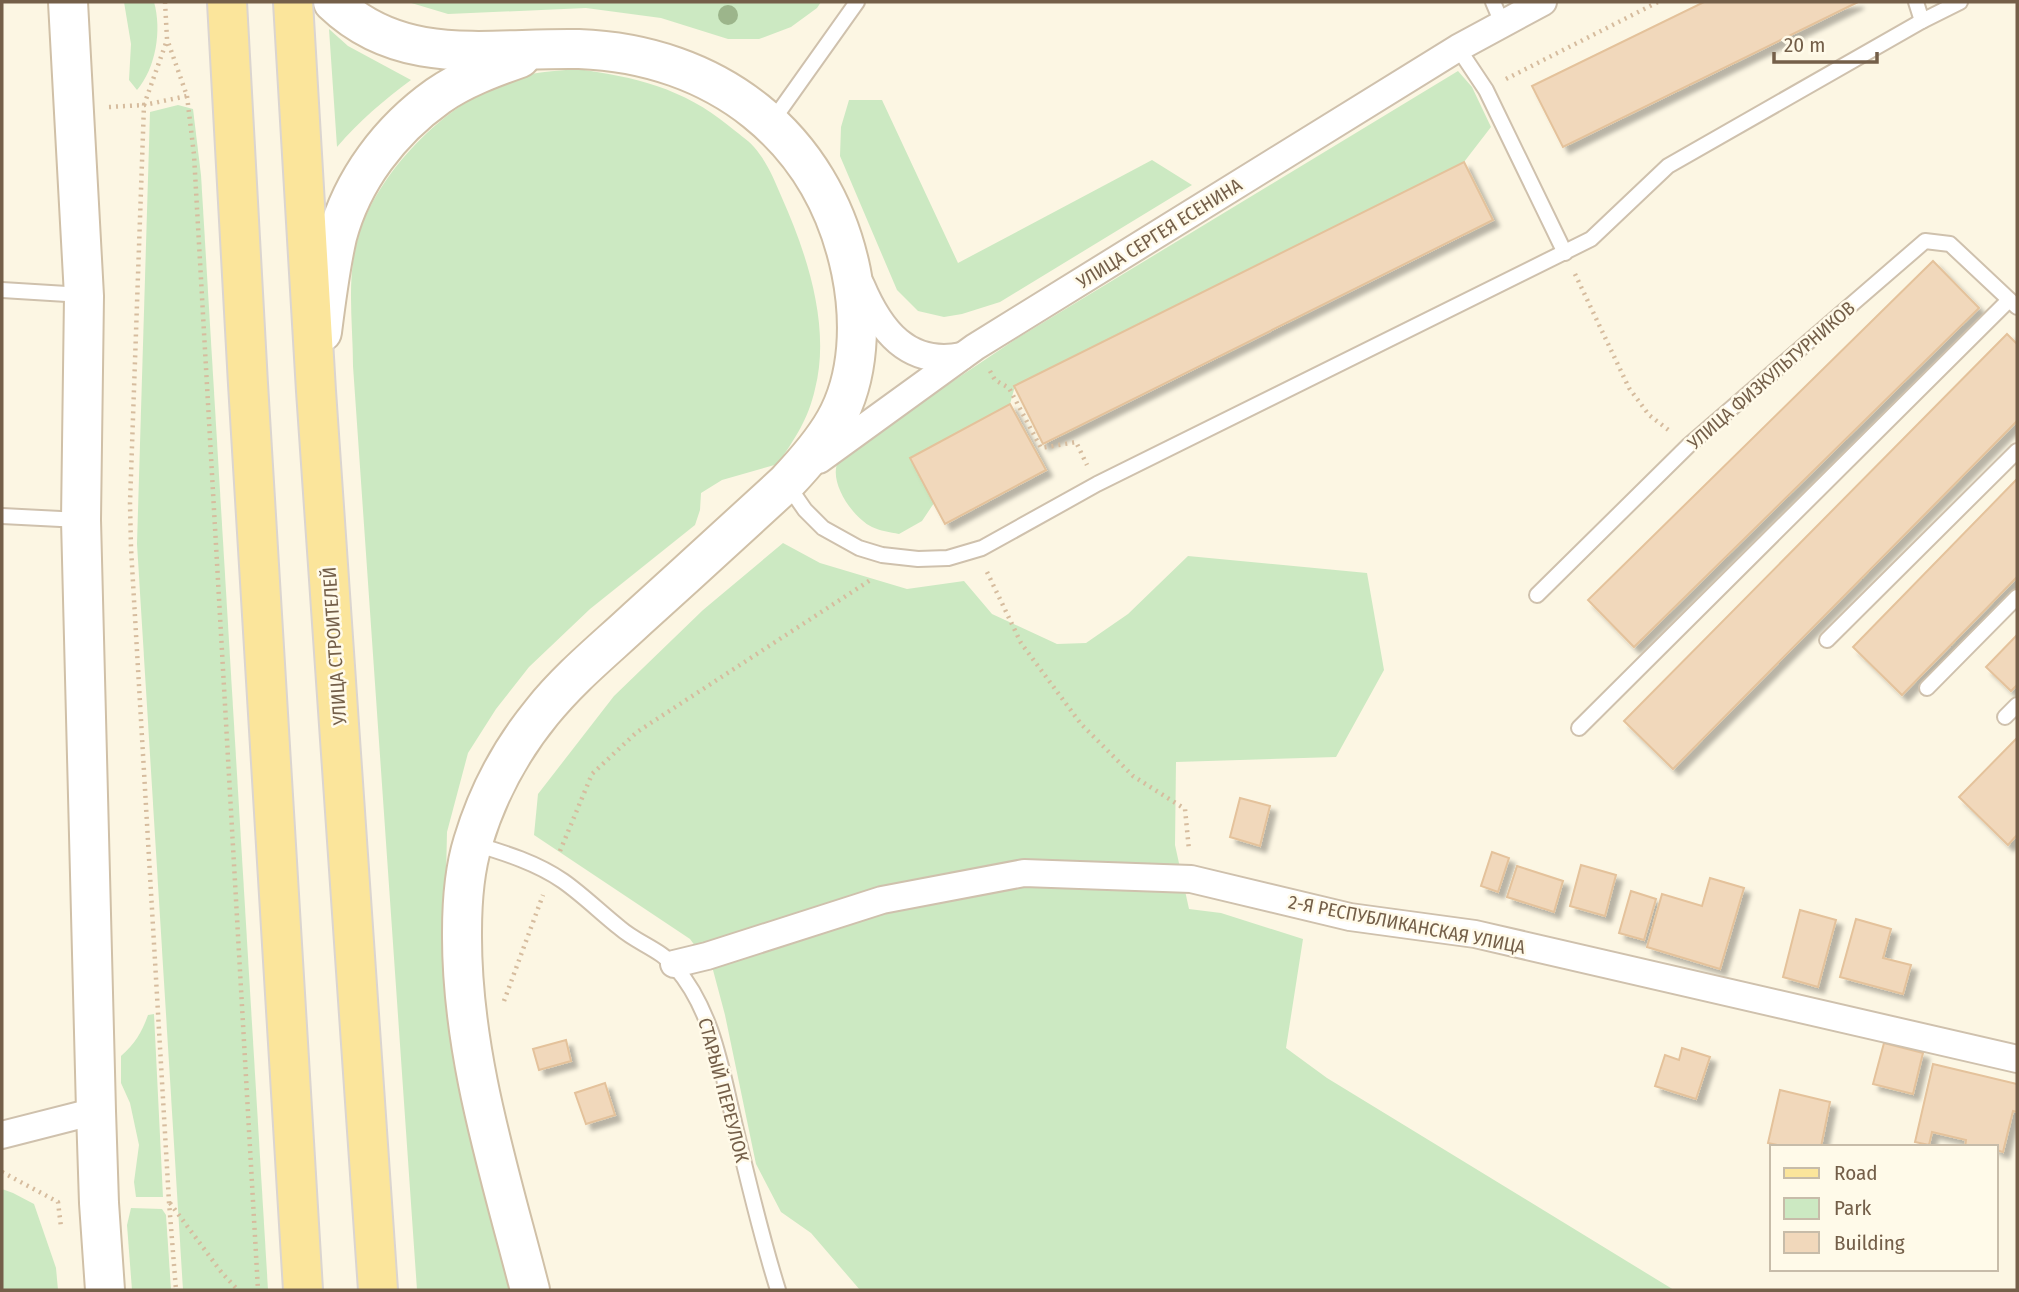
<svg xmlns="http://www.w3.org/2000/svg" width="2019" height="1292" font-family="'Fira Sans Condensed',sans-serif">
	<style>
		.green { fill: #cce9c2 }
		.building { fill: #f1d8bb; stroke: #e4c29b; stroke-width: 2; filter: url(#shadow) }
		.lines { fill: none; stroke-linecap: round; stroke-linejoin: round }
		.lane-casing { stroke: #cfc1ad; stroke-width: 18 }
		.street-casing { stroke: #cfc1ad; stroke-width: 30 }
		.secondary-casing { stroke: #d0c0a7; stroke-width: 42 }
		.primary-casing { stroke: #dbd5d0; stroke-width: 42 }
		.path { stroke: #d6bc9e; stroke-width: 4.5; stroke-dasharray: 2 5; stroke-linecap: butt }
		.lane { stroke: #fff; stroke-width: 14 }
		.street { stroke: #fff; stroke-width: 26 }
		.secondary { stroke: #fff; stroke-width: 38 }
		.primary { stroke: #fbe59b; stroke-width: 38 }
		.tree { fill: #9cb58b }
		.labels { text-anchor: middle; stroke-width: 5; stroke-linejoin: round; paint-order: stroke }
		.street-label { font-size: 19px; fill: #745f49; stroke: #fffae9 }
	</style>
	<defs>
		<filter id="shadow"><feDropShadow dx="6" dy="6" stdDeviation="2" flood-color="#0004"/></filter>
	</defs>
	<rect width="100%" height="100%" fill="#fcf6e3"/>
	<g class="green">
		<path d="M124,2h30c8,28 2,66 -17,88l-8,-10 2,-36z"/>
		<path d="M408,2h413l-4,6 -26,19 -32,12h-31l-67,-21 -75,-10 -138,6z"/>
		<path d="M329,29l19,17 63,34c-27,20 -52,41 -74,67z"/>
		<path d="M577,69c58,8 106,19 152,57 8,7 18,13 25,21 13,15 20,32 28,51 25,56 49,129 33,191 -7,31 -20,49 -37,75l-56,16 -21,13 -1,17 -5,15 -105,84 -61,58 -33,42 -28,44 -21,79 -3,138 10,97 55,223h-92l-64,-924c0,-42 -7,-88 5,-128 18,-65 88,-135 151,-158 21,-8 46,-9 68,-11z"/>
		<path d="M1458,71l14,16 19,40 -27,35 -449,224 -5,18 -100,54 24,45 -12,18 -23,13c-9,-2 -19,-3 -27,-7 -19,-9 -47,-48 -32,-69 3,-3 9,-7 13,-10l163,-109z"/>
		<path d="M849,100h33l76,163 194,-103 40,25 -192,117 -38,12 -18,3 -26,-6 -21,-21 -57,-134 1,-29z"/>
		<path d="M178,105l15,4 8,66 67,1115h-85l-46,-746 13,-432z"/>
		<path d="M783,543l37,20 87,26 57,-8 28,33 65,30 29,-1 42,-29 60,-58 179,17 17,97 -48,87 -160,5 -1,83 14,64 32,4 82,26 -17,109 41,30 347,212h-814l-49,-57 -30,-21 -25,-48 -31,-149 -12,-45 -23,-31 -156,-104 4,-41 76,-98 89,-86z"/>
		<path d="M154,1014l9,183h-27l-2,-15 5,-37 -9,-42 -9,-20v-27c14,-12 21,-24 27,-41z"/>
		<path d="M2,1189l11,4 21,11 22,64 2,22h-56z"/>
		<path d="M131,1208l31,1 4,6 5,75h-39l-5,-65z"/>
	</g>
	<g class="building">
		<path d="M1704,2h154l-295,145 -31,-61z"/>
		<path d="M1464,162l29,58 -450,224 -29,-58z"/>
		<path d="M1933,261l46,47 -345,339 -46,-47z"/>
		<path d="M2007,334l10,10v77l-344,348 -49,-48z"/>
		<path d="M1010,404l36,66 -101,54 -35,-66z"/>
		<path d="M2017,479v98l-115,118 -49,-48z"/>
		<path d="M2017,635v50l-6,6 -25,-24z"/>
		<path d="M2017,738v97l-9,10 -49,-48z"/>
		<path d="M1240,798l30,8 -10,40 -30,-9z"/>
		<path d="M1492,852l17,6 -11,34 -17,-6z"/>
		<path d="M1581,865l35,10 -11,41 -35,-10z"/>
		<path d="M1517,866l46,15 -9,31 -47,-15z"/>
		<path d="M1710,878l34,10 -24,81 -73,-22 15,-53 40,12z"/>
		<path d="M1631,891l25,8 -12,41 -25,-7z"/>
		<path d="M1800,910l36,10 -18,67 -35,-10z"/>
		<path d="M1856,919l35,10 -8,29 28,7 -8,29 -63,-17z"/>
		<path d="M566,1040l5,21 -32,9 -6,-21z"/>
		<path d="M1884,1043l39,10 -10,41 -40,-10z"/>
		<path d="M1682,1048l28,9 -14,42 -41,-13 10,-31 14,5z"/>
		<path d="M1933,1064l84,20v28l-4,-1 -10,41 -7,-2v-3h-31l1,-7 -34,-8 -3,13 -14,-3z"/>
		<path d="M605,1083l10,32 -29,9 -11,-31z"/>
		<path d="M1780,1090l50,12 -9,45h-35l-18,-4z"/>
	</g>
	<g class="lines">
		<g class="lane-casing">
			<g id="lane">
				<path d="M1493,2l9,21"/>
				<path d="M1916,2l6,19"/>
				<path d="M1458,48l28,42 79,163"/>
				<path d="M771,123l86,-121"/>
				<path d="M2,290l81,5"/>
				<path d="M787,484l18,26 18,18 36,20 23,7 36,4 30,-1 34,-10 115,-64 494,-245 77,-73 254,-145 38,-19"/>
				<path d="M2,516l78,4"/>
				<path d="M1537,595l152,-150 236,-204 25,3 67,63"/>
				<path d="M1827,640l190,-189"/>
				<path d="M1927,688l90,-91"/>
				<path d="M2005,717l12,-12"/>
				<path d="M1579,728l430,-428"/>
				<path d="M475,844c30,9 62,19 88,37 20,14 38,32 57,47 17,15 42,22 56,40 37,43 46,104 59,158 13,55 26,110 43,164"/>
			</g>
		</g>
		<g class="street-casing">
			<g id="street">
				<path d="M861,285c19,45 47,82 101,71"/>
				<path d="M819,460l156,-113 483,-299 85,-46"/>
				<path d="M674,964l33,-8 175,-56 142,-27 167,6 159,38 125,17 542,125"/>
				<path d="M2,1135l94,-24"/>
			</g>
		</g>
		<g class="secondary-casing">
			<g id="secondary">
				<path d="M68,2l16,294 -3,224 15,591 3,92 6,87"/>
				<path d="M333,2c70,67 158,45 246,47 137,5 244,87 272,222 10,49 9,106 -16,150 -13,23 -31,43 -49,62 -50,46 -99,91 -149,136 -32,30 -67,58 -95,93 -31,38 -55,83 -69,130 -9,29 -11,60 -11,90 -1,122 38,241 68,358"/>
				<path d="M322,332c4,-32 8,-64 15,-95 15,-57 53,-107 101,-141 24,-17 54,-28 82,-38"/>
			</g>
		</g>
		<g class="primary-casing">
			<g id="primary">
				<path d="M227,2l21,382 55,906"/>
				<path d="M293,2l23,389 62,899"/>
			</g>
		</g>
		<g class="path">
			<path d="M165,2l2,37 20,57 -43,9 -14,398 1,45 38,654 7,88"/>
			<path d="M1506,79l152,-77"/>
			<path d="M187,96l7,59 64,1135"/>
			<path d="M109,107l35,-2 23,-65"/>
			<path d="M1575,274l54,114 20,27 22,17"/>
			<path d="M990,371l5,9 14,8 32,60 35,-6 11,23"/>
			<path d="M987,572l34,71 60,81 52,52 52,33 4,41"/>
			<path d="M560,851l32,-77 45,-42 235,-153"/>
			<path d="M504,1001l39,-106"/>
			<path d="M2,1172l56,30 3,25"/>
			<path d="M170,1203l52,70 16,17"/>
		</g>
		<use href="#lane" class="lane"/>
		<use href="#street" class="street"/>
		<use href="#secondary" class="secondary"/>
		<use href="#primary" class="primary"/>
	</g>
	<circle class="tree" cx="728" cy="15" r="10"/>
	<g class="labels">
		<g class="street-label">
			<text transform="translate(1159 233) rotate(-32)" y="7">УЛИЦА СЕРГЕЯ ЕСЕНИНА</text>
			<text transform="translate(1771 375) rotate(-41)" y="7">УЛИЦА ФИЗКУЛЬТУРНИКОВ</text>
			<text transform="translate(334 646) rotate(-94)" y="7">УЛИЦА СТРОИТЕЛЕЙ</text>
			<text transform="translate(1407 924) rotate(11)" y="7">2-Я РЕСПУБЛИКАНСКАЯ УЛИЦА</text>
			<text transform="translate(724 1090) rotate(75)" y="7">СТАРЫЙ ПЕРЕУЛОК</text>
		</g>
	</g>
	<rect width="2019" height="1292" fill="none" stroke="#745f49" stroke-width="7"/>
	<rect x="1770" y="1145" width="228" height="126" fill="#fffae9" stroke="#c7bca9" stroke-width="2"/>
	<rect x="1784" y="1168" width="35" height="10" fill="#fbe59b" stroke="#c7bca9" stroke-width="2"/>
	<text x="1834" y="1180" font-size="21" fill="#745f49">Road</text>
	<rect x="1784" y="1198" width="35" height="21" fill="#cce9c2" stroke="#c7bca9" stroke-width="2"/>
	<text x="1834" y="1215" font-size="21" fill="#745f49">Park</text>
	<rect x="1784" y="1232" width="35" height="21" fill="#f1d8bb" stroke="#c7bca9" stroke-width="2"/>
	<text x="1834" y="1250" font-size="21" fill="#745f49">Building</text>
	<path d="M1774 52v10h103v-10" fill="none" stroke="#745f49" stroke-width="3.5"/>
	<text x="1784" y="52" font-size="21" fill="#745f49" stroke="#fffae9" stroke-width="5" paint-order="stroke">20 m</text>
</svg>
